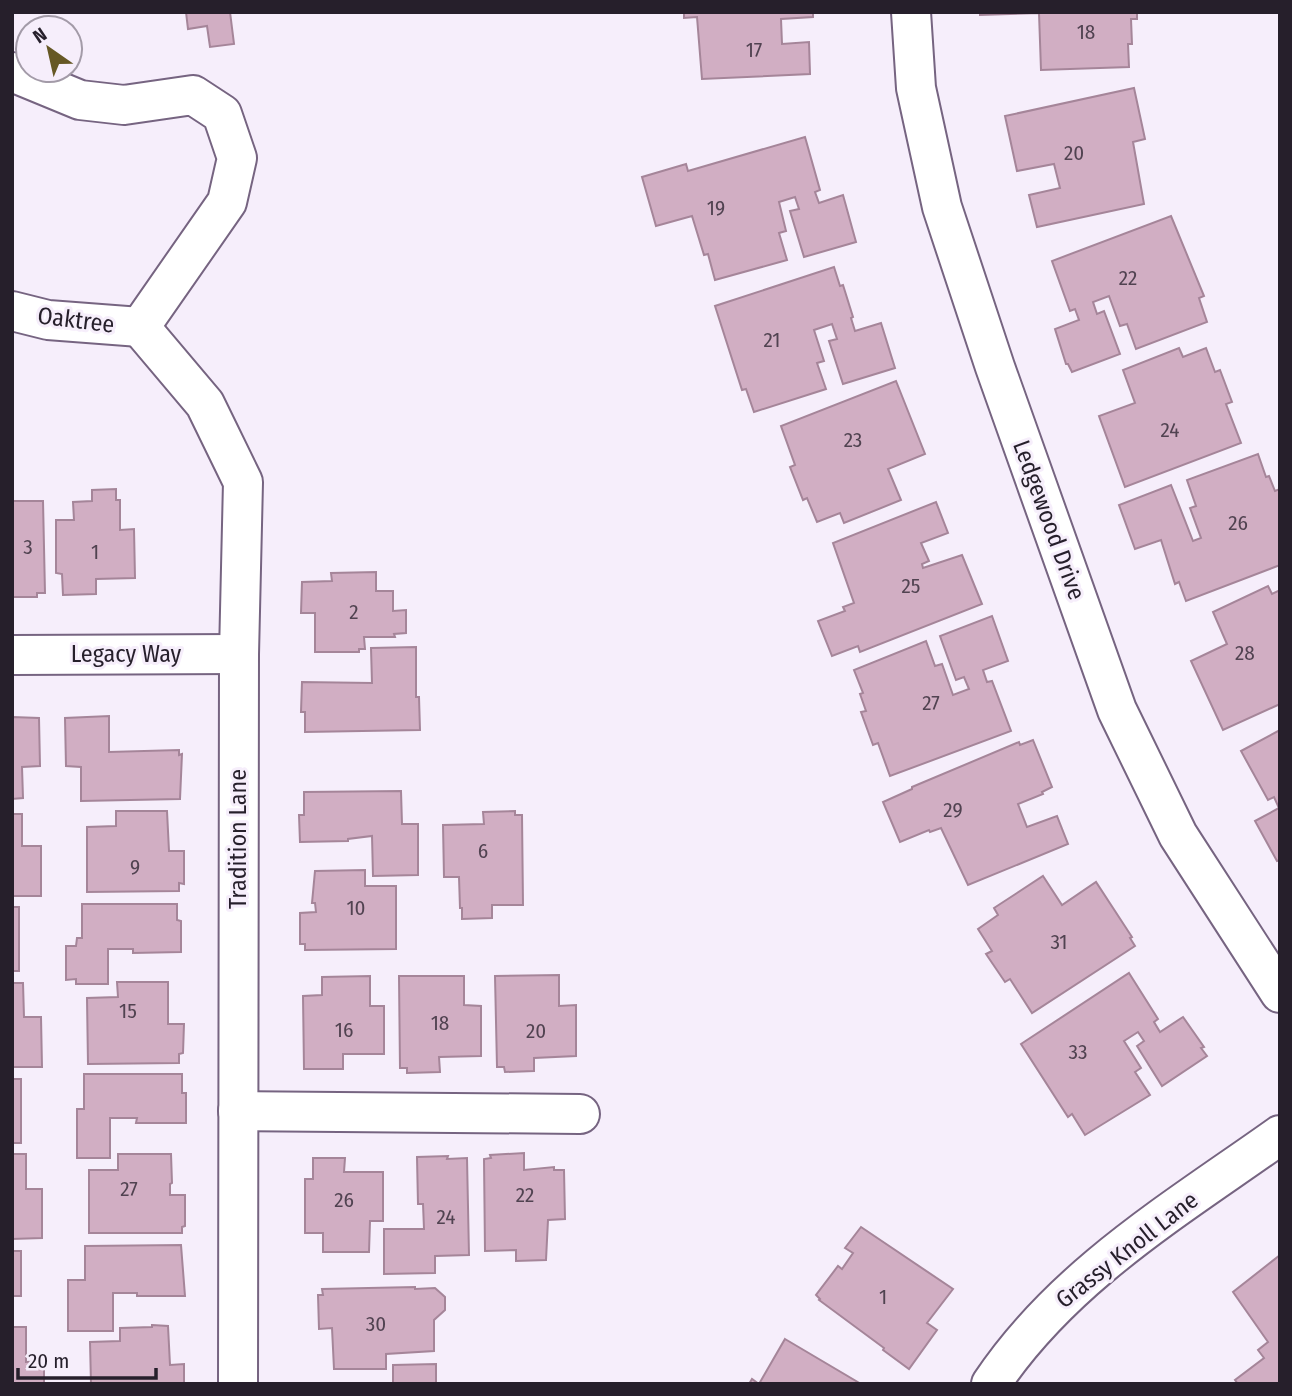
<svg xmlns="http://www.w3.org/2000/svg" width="1292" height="1396" font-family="'Fira Sans Condensed',sans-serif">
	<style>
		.building { fill: #d1aec3; stroke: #a58599; stroke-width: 2 }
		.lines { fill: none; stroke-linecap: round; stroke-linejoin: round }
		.minor-casing { stroke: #766481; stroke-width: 42 }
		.minor { stroke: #fff; stroke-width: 38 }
		.labels { text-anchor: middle; stroke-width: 6; stroke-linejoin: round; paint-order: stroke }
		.number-label { font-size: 21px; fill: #514351 }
		.street-label { font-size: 24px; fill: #261f2b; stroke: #f6eefb }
	</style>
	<rect width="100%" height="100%" fill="#f6eefb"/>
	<g class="building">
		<path d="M186,12h44l4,32 -24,3 -3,-21 -19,3z"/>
		<path d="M684,12h129v5l-32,2 1,25 27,-2 1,32 -108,5 -5,-62 -13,1z"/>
		<path d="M980,12h157v7h-6l1,25h-4l1,23 -88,3 -2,-57 -59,2z"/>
		<path d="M1134,88l11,51 -12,3 11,62 -107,23 -8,-32 31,-7 -6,-24 -37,7 -12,-55z"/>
		<path d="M805,137l15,53 -5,2 4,11 24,-8 13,47 -52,15 -14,-46 9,-2 -4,-12 -16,5 7,29 -7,2 8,27 -72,20 -7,-26 -4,1 -12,-39 -36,10 -14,-49 44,-13 2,7z"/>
		<path d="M1171,216l33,80 -5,2 8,24 -71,27 -9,-25 -7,2 -11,-30 -16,6 4,12 7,-3 16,43 -48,18 -4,-8h-2l-11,-35 24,-9 -4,-11 -5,2 -18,-50z"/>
		<path d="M834,267l6,19 3,-1 10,32 -2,1 4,13 26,-8 14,45 -52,16 -14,-43 8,-2 -5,-15 -18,6 10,31 -7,2 9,26 -72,23 -8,-23 -4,1 -27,-84z"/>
		<path d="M1179,348l4,9 23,-9 9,24 5,-2 12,32 -6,2 15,39 -116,44 -26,-71 36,-13 -12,-33z"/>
		<path d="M896,381l29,73 -37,15 13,31 -57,23 -4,-10 -23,9 -10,-24 -4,2 -13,-33 5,-2 -14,-39z"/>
		<path d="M1258,454l8,23 3,-1 6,15 5,-2v76l-94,36 -7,-19 -4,2 -14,-44 -26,9 -16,-44 52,-20 22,56 8,-3 -11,-30 6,-2 -9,-26z"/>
		<path d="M116,489v11h4v30l14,-1 1,49 -39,1v15l-33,1 -1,-21 -6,-1v-53h18l-1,-18 19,-1v-11z"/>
		<path d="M12,501h31l2,92h-8v4h-25z"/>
		<path d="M936,502l12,31 -27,10 8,18 -7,3 1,4 39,-13 20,49 -122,48 -2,-6 -26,10 -14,-35 27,-10 -2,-4 11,-4 -21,-60z"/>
		<path d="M376,572v19h17v20l13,-1v23l-12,1 1,3h-31l1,12h-6v3h-44v-39h-14l1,-31 30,-1 -1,-8z"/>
		<path d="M1268,586l4,8 8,-4v114l-57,26 -32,-69 36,-17 -14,-32z"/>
		<path d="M992,616l16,45 -25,9 4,12 5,-1 19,50 -121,45 -12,-33 -5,2 -12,-33 5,-1 -6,-17 3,-1 -9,-23 72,-29 9,25 7,-2 11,31 16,-6 -5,-12 -8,3 -16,-44z"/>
		<path d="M416,647v50h3l1,33 -115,2v-20h-4l1,-30 70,1 -1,-35z"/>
		<path d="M109,716v36l70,-2v5l3,-1 -2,45 -99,2v-34l-15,-1 -1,-48z"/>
		<path d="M12,717l27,1 1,48 -18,1 1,31 -11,1z"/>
		<path d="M1280,730v130l-3,1 -22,-40 24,-13 -5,-11 -6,3 -27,-49z"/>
		<path d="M1033,740l19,47 -10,5 1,2 -25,10 9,23 30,-11 11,28 -100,41 -27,-57 -11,4 -1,-2 -29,12 -17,-40 29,-13v-2l107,-45 1,3z"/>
		<path d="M401,791l1,33h16v51l-45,1 -1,-40 -24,3v2l-48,1 -1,-27h5v-23z"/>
		<path d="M116,811h51l2,40h15v33l-5,-1v8l-92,1v-65l29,-1z"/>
		<path d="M515,811v4h7l1,90h-31v13l-30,1v-11h-2l-1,-31h-15l-1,-52 41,-1 -1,-12z"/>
		<path d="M12,814h10v32h19v50h-29z"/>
		<path d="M365,870v16h31v63l-91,1v-6h-5v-31l16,-1 -1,-9h-3l3,-32z"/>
		<path d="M1043,876l19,29 34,-23 36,55 -2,1 5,8 -103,67 -22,-34 -5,3 -19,-28 6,-3 -14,-22 20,-14 -4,-7z"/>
		<path d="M82,904h95v16l4,1v31l-48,1v-4h-25v35h-32v-5l-10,1v-34h10l1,-8h5z"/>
		<rect x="12" y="907" width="7" height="64"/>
		<path d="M1129,973l29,46 -4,3 6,10 23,-15 21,30 -3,1 6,8 -45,30 -25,-40 7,-5 -6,-9 -14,9 17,27 -6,4 15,23 -65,40 -13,-21 -4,3 -47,-73z"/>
		<path d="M559,975v31l17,-1v51l-42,2v13l-29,1 -1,-5h-7l-2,-91z"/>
		<path d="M370,976v30h14v48h-41v15h-39l-1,-73 19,-1v-18z"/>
		<path d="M399,976h65v29l17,1v50l-42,1 1,15 -33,1v-5h-7z"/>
		<path d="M117,982h51v42h16l-1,29 -4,1v9l-91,1 -1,-66 31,-1z"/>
		<path d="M12,983h11l1,34h17l1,50h-30z"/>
		<path d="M84,1074h98v19h4v30h-50l1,-5h-27v40h-33v-49h7z"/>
		<rect x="12" y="1079" width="9" height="64"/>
		<path d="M524,1153v17l30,-3v3h10l1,49 -17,1 -2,40 -30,1v-11l-31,1 -1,-92 7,-1 -1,-3z"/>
		<path d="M12,1154h14v35h16v49l-30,1z"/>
		<path d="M118,1154h53l1,29 -2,1v11h15v31l-3,1v6h-93v-63h29z"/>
		<path d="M448,1156l-1,3 20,-1 2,97 -34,1v17l-51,1v-45h40l-1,-25h-5l-1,-47z"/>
		<path d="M313,1158h32l-1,14h39v49h-13l-1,31h-46v-19h-18v-54h8z"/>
		<path d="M861,1227l92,62 -26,34 10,7 -28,39 -26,-19 1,-2 -65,-48 1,-1 -4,-4 22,-29 4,3 11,-16 -8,-5z"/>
		<path d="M181,1245l4,51h-48v-3h-24v38h-45v-51h17v-34z"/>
		<rect x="12" y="1251" width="9" height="45"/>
		<path d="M1280,1255v129h-42l-3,-4 29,-22 -6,-8 10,-8 -35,-50z"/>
		<path d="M415,1287v2l20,-1 10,9v13l-11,10v31l-48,3v15h-52l-2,-41 -13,1 -1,-34h5l-1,-6z"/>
		<path d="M152,1325l16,1 2,39 14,-1v20h-93l-1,-42 30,-1v-13l32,-1z"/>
		<path d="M12,1327h14v35l18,-1v23h-32z"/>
		<path d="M785,1339l76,45h-112l3,-5 7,5z"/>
		<path d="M436,1364v20h-43v-19z"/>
	</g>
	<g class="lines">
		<g class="minor-casing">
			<g id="minor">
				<path d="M911,12l5,76 26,119 53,160 122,343 61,125 102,158"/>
				<path d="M12,72l68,28 44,5 69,-10 29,19 15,44 -10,44 -87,125"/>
				<path d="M12,311l36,9 92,7"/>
				<path d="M140,327l65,77 38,78 -4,172 -1,730"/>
				<path d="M12,655l227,-1"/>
				<path d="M238,1111l342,3"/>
				<path d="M991,1384c72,-108 185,-175 289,-249"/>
			</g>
		</g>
		<use href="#minor" class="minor"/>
	</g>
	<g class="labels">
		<g class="number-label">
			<text x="1086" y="39">18</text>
			<text x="754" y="57">17</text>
			<text x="1074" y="160">20</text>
			<text x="716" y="215">19</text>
			<text x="1128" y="285">22</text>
			<text x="772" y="347">21</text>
			<text x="1170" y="437">24</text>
			<text x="853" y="447">23</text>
			<text x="1238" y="530">26</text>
			<text x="28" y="554">3</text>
			<text x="95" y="559">1</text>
			<text x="911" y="593">25</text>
			<text x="354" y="619">2</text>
			<text x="1245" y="660">28</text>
			<text x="931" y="710">27</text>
			<text x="953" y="817">29</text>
			<text x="483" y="858">6</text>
			<text x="135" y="874">9</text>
			<text x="356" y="915">10</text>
			<text x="1059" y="949">31</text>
			<text x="128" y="1018">15</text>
			<text x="440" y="1030">18</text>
			<text x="344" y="1037">16</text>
			<text x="536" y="1038">20</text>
			<text x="1078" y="1059">33</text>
			<text x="129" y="1196">27</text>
			<text x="525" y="1202">22</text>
			<text x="344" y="1207">26</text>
			<text x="446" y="1224">24</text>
			<text x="883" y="1304">1</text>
			<text x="376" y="1331">30</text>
		</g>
		<g class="street-label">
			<text transform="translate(76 320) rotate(7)" y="8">Oaktree</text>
			<text transform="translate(1049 520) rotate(70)" y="8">Ledgewood Drive</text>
			<text x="126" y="662">Legacy Way</text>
			<text transform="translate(238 839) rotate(-90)" y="8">Tradition Lane</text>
			<text transform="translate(1127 1250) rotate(-38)" y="8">Grassy Knoll Lane</text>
		</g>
	</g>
	<rect width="1292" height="1396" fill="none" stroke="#261f2b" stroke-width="28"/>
	<g transform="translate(49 49) rotate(326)"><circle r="33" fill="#f6eefb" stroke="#a39ba8" stroke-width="2"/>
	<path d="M0-5L12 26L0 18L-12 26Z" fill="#665825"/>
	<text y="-10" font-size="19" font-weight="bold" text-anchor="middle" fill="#261f2b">N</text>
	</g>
	<path d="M18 1368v10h138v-10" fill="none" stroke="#261f2b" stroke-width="3.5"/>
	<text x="28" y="1368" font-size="21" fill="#261f2b" stroke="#f6eefb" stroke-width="5" paint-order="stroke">20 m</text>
</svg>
